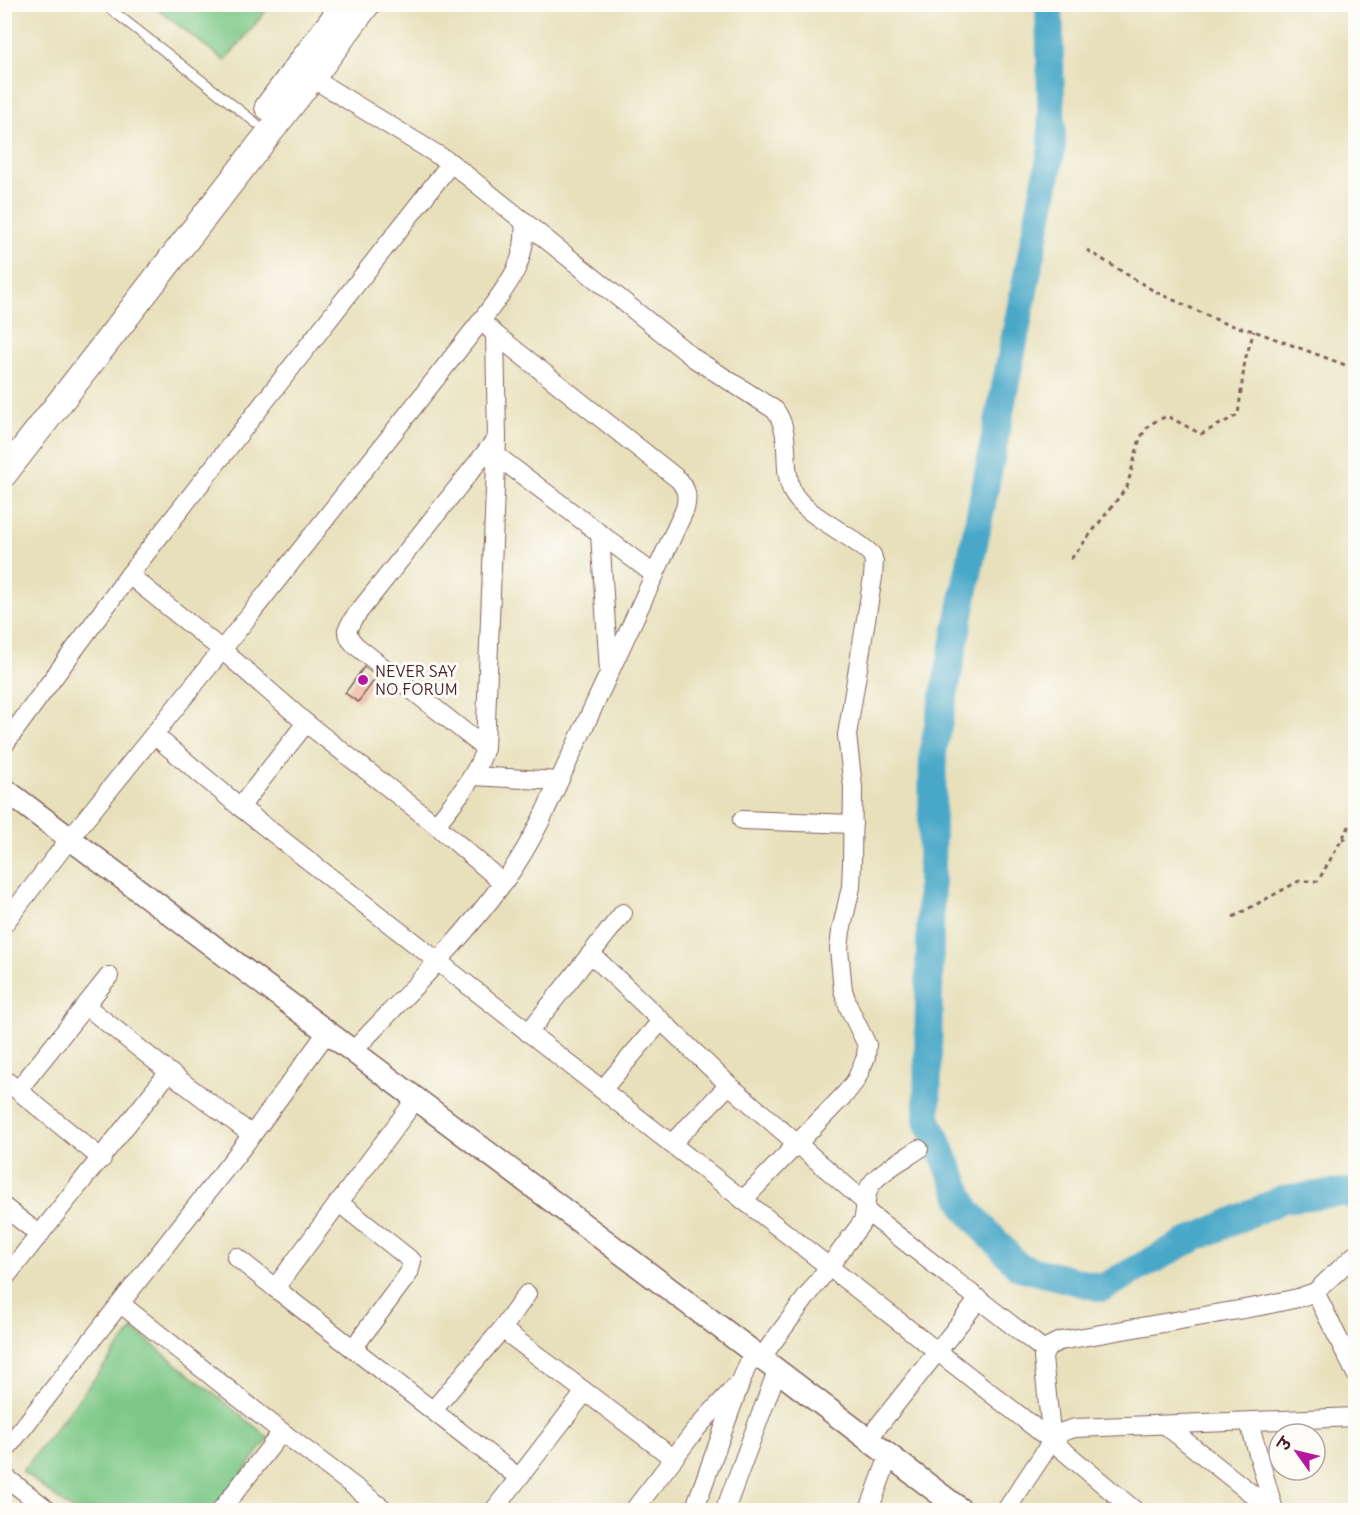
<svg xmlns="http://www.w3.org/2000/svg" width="1360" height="1515" font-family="Delius,'Playpen Sans Deva',sans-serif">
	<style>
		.green { fill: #7dc886; stroke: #647458; stroke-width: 1.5 }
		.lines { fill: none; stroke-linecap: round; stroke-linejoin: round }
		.river { stroke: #49a8c8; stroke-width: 28 }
		.building { fill: #eab199 }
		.service-casing { stroke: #81635d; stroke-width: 11 }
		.minor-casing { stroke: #81635d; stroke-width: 20 }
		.tertiary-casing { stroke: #81635d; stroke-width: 25 }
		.secondary-casing { stroke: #81635d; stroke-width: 28 }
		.path { stroke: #81635d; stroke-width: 3; stroke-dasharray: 4.5 4.5; stroke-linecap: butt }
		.service { stroke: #fff; stroke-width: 9 }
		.minor { stroke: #fff; stroke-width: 18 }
		.tertiary { stroke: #fff; stroke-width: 22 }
		.secondary { stroke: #fff; stroke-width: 26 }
		.poi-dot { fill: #b5179e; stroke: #fdfcf7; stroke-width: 2 }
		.labels { text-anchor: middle; stroke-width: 6; stroke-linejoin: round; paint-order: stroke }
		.poi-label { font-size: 16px; fill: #4a1f2b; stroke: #fdfcf7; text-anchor: start }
	</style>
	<rect width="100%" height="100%" fill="#fdfcf7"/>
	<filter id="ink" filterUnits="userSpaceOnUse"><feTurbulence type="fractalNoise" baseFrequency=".0167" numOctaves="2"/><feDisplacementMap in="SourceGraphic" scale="12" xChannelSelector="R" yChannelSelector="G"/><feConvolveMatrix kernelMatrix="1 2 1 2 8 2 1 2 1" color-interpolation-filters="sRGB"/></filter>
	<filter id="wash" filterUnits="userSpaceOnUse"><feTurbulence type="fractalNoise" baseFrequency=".008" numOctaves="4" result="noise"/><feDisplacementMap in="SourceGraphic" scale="24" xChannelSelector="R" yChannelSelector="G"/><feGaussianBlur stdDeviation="1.35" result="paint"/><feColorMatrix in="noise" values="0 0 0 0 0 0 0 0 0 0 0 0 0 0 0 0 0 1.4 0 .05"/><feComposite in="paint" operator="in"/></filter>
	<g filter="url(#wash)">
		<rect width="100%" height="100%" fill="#e8e0bb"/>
		<g class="green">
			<path d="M152,5h119l-46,56z"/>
			<path d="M133,1329l136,109 -54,72h-143l-50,-39z"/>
		</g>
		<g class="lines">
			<path class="river" d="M1049,4l3,145 -119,602 -6,367 40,92 52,57 83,21 80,-44 101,-45 62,-7 11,6"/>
		</g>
		<g id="blocks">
			<path class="building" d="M364,667l13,10 -19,25 -13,-9z"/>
		</g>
	</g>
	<g filter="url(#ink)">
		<use href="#blocks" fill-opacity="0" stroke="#81635d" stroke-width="1.5"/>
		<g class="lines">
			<g class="service-casing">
				<path id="service" d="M104,4l152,119"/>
			</g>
			<g class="minor-casing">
				<g id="minor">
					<path d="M312,78l139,85 244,196 80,51c18,24 6,55 17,81 11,24 61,44 80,64l2,7 -1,15 -26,158 6,52 -1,75 -1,25 -10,44 -2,18 4,41 6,18 18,37 -1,12 -10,23 -10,13 -103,107"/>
					<path d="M497,456l158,119"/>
					<path d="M600,534l9,137"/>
					<path d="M129,575l93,75 84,73 130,102 67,58"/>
					<path d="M154,735l86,72 812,634 82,69"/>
					<path d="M4,745l125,-170 322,-412"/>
					<path d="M485,748l-130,-103 -5,-6 -3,-9 6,-11 144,-181"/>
					<path d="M473,776l86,5"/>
					<path d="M240,807l66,-84"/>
					<path d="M742,820l111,4"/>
					<path d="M436,825c18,-24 40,-47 49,-77l12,-310 -2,-104 -6,-6"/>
					<path d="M4,924l67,-87 151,-187 259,-329c24,-33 47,-56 43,-100"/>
					<path d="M591,954l138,131 137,118"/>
					<path d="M86,1006l83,66 83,63"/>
					<path d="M528,1033l95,-120"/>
					<path d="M354,1050c51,-54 105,-107 149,-167 15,-20 27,-41 38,-63l144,-311c3,-13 2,-19 -6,-29l-184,-146"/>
					<path d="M4,1079l98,80"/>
					<path d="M18,1090l91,-114"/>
					<path d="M602,1090l59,-69"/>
					<path d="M416,1099l-141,189 243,189"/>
					<path d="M671,1144l58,-59"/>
					<path d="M338,1202l74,59 -3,12 -55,74"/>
					<path d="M4,1207l36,28"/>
					<path d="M866,1211l179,140"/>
					<path d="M236,1257l39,31"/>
					<path d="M4,1279l165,-207"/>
					<path d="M1315,1292l41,-38"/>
					<path d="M121,1304l161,128 103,78"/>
					<path d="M502,1329l171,129"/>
					<path d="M761,1358l102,-137c3,-11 2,-24 6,-33 6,-14 37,-30 50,-39"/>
					<path d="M434,1409l68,-80 25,-35"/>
					<path d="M1249,1422l25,88"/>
					<path d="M1165,1425l107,85"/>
					<path d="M868,1439l111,-140"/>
					<path d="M1052,1441l-9,-83c2,-10 7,-13 17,-17l201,-35 37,-8 17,-6 41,82"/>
					<path d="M4,1452l248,-317 76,-104"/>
					<path d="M4,1476l44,34"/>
					<path d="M221,1510l61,-78"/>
					<path d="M494,1510l91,-118"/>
					<path d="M634,1510l63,-82 38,-41"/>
					<path d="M694,1510l47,-129 12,-29"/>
					<path d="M725,1510l52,-139"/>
					<path d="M869,1510l20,-54"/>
					<path d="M1006,1510l46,-69 10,-9 13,-4 281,-11"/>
				</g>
			</g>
			<g class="tertiary-casing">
				<path id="tertiary" d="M4,789l749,563 208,158"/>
			</g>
			<g class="secondary-casing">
				<g id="secondary">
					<path d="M268,107l77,-103"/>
					<path d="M4,474l308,-396 55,-74"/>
				</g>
			</g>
			<g class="path">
				<path d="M1087,250l67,41 72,33 28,7 102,38"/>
				<path d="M1071,559l56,-72 13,-49 10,-14 17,-8 34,18 37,-19 7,-55 9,-29"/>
				<path d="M1342,839h14"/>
				<path d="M1233,917l66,-36h19l36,-63 2,-17"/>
			</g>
			<use href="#service" class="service"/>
			<use href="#minor" class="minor"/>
			<use href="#tertiary" class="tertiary"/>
			<use href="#secondary" class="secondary"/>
		</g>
	</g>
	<circle class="poi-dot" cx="363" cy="680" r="6"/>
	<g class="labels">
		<g class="poi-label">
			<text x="375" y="677">NEVER SAY<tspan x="375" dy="18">NO FORUM</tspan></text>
		</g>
	</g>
	<rect width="1360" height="1515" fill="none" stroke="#fdfcf7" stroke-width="24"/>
	<g transform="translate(1297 1452) rotate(304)"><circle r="28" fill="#fdfcf7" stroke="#b5a4a5" stroke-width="1.5"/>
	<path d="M0-4.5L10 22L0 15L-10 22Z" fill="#b5179e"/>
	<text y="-9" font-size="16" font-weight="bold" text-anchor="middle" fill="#4a1f2b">उ</text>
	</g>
</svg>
